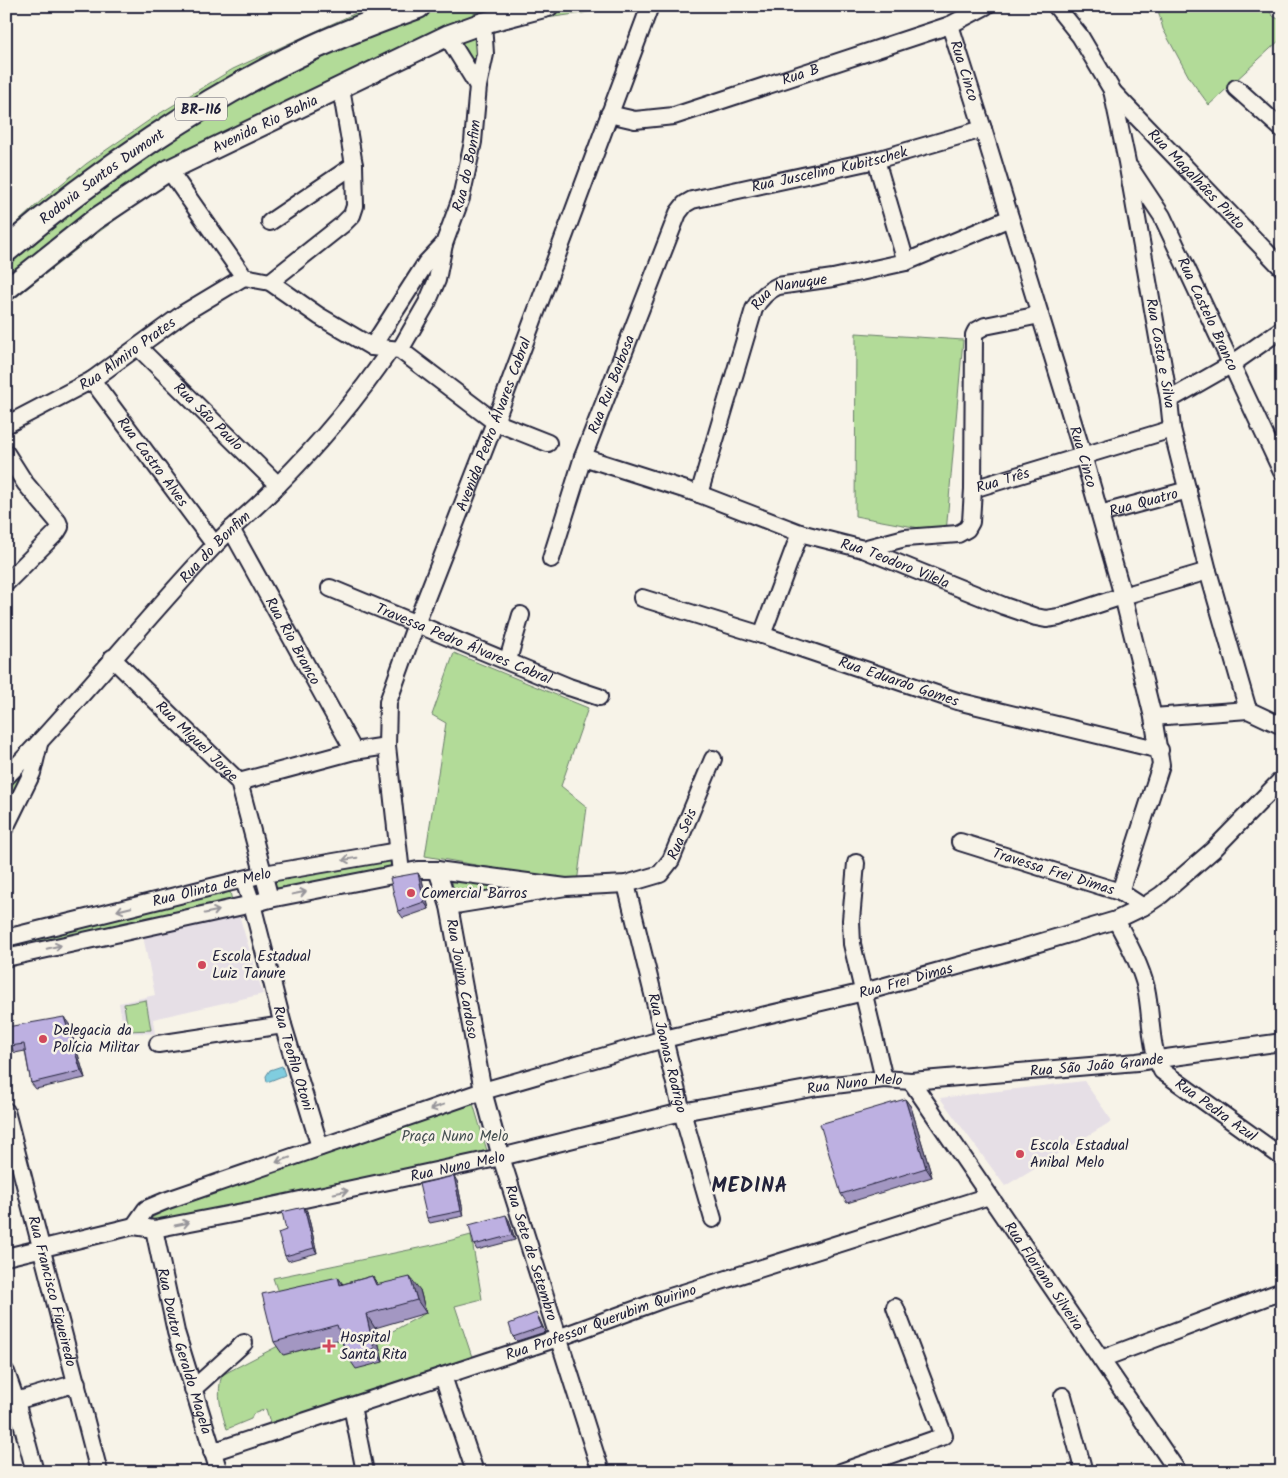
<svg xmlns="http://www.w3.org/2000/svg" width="1288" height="1478" font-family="Kalam,sans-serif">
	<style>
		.built { fill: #e6dfe6 }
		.green { fill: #b2db98; stroke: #6a7e6a }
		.water { fill: #80cddf; stroke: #5a899d }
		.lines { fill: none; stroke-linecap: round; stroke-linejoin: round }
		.minor-casing { stroke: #22223b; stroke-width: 20 }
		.major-casing { stroke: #22223b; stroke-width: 24 }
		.highway-casing { stroke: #22223b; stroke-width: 28 }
		.minor { stroke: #f7f3e8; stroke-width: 16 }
		.major { stroke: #f7f3e8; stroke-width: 20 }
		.highway { stroke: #f7f3e8; stroke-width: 24 }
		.wall { fill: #a397c2; stroke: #22223b }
		.shaded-wall { fill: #847b9e; stroke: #22223b }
		.building { fill: #bdb0e1; stroke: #22223b }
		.oneway { stroke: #97959a }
		.poi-dot { fill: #d1495b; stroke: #f7f3e8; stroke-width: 2 }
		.labels { text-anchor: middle; stroke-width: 5; stroke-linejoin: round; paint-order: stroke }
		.shield { fill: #f7f3e8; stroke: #62616f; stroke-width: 1 }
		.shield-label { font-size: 14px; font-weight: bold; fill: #22223b }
		.street-label { font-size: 15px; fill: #22223b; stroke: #f7f3e8 }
		.poi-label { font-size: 15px; fill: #22223b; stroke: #f7f3e8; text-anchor: start }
		.park-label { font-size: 15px; fill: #465052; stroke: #f7f3e8 }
		.district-label { font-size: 20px; font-weight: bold; letter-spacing: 1px; fill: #22223b; stroke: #f7f3e8 }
	</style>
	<rect width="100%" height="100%" fill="#f7f3e8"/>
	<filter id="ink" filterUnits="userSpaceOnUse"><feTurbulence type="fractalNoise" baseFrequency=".02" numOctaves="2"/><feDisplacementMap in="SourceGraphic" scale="10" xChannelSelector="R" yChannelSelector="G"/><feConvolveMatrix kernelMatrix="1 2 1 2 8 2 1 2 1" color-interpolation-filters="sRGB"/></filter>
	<g filter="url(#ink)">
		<g class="built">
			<path d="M239,915l24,79 -110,25 2,15 -31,-2 -5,-29 36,-8 -12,-59z"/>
			<path d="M1084,1081l28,40 -107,65 -65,-88z"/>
		</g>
		<g class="green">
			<path d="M371,6h242l-30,7 -44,6 -62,18 2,30 -22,-25 -278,131 -83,61 -90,71v-72l37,-34 43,-35 68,-47 79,-48z"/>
			<path d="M1157,6h108l8,10 9,5v17l-73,67 -19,-26 -27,-50z"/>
			<path d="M856,333l107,7 -17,193 -91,-17z"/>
			<path d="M454,653l134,55 -27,78 26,21 -10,76 -152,-27 21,-133 -14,-8z"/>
			<path d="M29,763l-23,52v-31z"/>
			<path d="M392,855l1,12 -121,24 -3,-13z"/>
			<path d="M451,876l70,11 -66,10z"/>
			<path d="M230,892l3,13 -227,51v-13z"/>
			<path d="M146,1000l5,30 -23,1 -4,-27z"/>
			<path d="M473,1103l15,51 -317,68 -26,-1 24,-12 38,-16z"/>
			<path d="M471,1235l11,64 -27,7 18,54 -202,66 -5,-17 -13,5 -2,5 -24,10c-6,-18 -11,-36 -5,-54l58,-30 4,10 69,-19 25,3 48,-26 -146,-15 -7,-20 160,-33z"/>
		</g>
		<path class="water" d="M282,1066l3,9 -18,7 -1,-6 4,-6z"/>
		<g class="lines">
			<g class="minor-casing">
				<g id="minor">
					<path id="s1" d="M1056,6l24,30 32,54 15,72 42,238 3,29 36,142 40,139"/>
					<path id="s2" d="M950,25l33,104 100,326 40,141 30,121 8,48 -41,127"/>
					<path d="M447,36l31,50"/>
					<path d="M1236,88l46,41"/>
					<path id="s3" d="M1112,91l170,177"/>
					<path id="s4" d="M609,114l26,6 39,-4 276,-91 36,-19"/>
					<path d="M876,160l30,102"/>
					<path id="s5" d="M1130,168l32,48 120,256"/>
					<path d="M169,170l75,107 26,5 49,34 53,31 28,3 95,72 53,21"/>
					<path d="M270,222l84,-57"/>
					<path d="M270,282l72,-57 10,-10 3,-9 -1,-41 -13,-77"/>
					<path id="s6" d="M138,347l140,138"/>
					<path d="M372,347l54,-84 18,-19"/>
					<path id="s7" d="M400,350l27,-47 10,-23 7,-36 17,-46 12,-56 5,-56 7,-32 -2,-31"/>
					<path id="s8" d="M92,380l123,165"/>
					<path d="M1169,400l63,-36 50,-35"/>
					<path id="s9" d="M6,425l86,-45 92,-67 60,-36"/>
					<path d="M6,453l19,30 33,39 2,5 -3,5 -51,51"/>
					<path id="s10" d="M583,457l116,37 101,39 63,16 141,57 32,11 10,2 13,-2 64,-21 85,-25"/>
					<path d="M973,489l1,-154 2,-4 9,-5 55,-11"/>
					<path id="s11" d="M699,494l55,-185c6,-11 13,-18 24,-23l55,-8 73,-16 104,-44"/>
					<path id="s12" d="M1100,514l88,-24"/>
					<path id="s13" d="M231,529l123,222"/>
					<path id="s14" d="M863,549l42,-11 53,-4 9,-5 4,-7 2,-33 199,-60"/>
					<path id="s15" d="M551,559l32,-102 95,-244 7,-9 7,-4 184,-40 107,-31"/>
					<path id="s16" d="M330,588l239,99 30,10"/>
					<path id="s17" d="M642,598l120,37 195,66 203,49"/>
					<path d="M762,635l38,-102"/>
					<path id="s18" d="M112,658l127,124 31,117"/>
					<path d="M508,660l13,-45"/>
					<path d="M1153,717l95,-7 34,16"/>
					<path id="s19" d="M6,777c73,-74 137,-156 208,-231 20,-21 43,-39 63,-60 42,-42 80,-87 113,-136"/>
					<path d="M239,782l115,-31 33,-5"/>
					<path d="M6,826l26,-53 7,-29"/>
					<path id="s20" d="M960,842l160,50 23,15"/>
					<path d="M856,863l-5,57 1,24 32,135"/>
					<path id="s21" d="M437,870l12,36 34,185 18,66 100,315"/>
					<path id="s22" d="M401,873l-14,-127 1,-44 28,-78 79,-202 155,-416"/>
					<path id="s23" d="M244,881l8,23 31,121 37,122"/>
					<path id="s24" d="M626,884l56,228 31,107"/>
					<path id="s25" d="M449,906l117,-19 60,-3 34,-10 11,-14 42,-101"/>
					<path id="s26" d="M1116,920c11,21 24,44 30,68 6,27 3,58 16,83l120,86"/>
					<path id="s27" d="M6,938l258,-64 134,-23"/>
					<path d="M6,958l246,-54 18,-5 148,-29h19l129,17"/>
					<path d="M158,1044l125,-19"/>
					<path id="s28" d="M911,1081l267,391"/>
					<path id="s29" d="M6,1111l93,361"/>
					<path id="s30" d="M134,1226l12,-17 19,-8 318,-110 181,-52 200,-47 144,-40 108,-32 27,-13 18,-12 52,-45 69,-71"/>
					<path id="s31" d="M154,1229l22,103 43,140"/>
					<path id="s32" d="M6,1257l128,-31 20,3 104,-20 243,-52 181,-45 136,-25 66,-8 27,2 226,-19 145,-20"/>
					<path d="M1101,1359l181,-68"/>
					<path d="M6,1372l10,29 19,71"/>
					<path d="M443,1376l32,96"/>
					<path d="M193,1389l51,-46"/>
					<path d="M1063,1396l21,76"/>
					<path d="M16,1401l61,-18"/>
					<path d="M352,1406l13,66"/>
					<path id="s33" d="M212,1452l346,-114 106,-39 325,-103"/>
					<path d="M841,1472l103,-36 -49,-129"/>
				</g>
			</g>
			<g class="major-casing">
				<g id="major">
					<path id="s34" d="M6,290l88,-70 75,-50 278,-134 36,-13 65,-17"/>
				</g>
			</g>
			<g class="highway-casing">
				<g id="highway">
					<path id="s35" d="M6,250c90,-77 199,-152 306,-202 35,-16 70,-29 106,-42"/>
				</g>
			</g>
			<use href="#minor" class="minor"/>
			<use href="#major" class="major"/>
			<use href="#highway" class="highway"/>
		</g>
		<g class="wall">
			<path d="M422,880l7,29 -26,9 -5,-7z"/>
			<path d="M69,1024l16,54 -49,11 -5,-6 -6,-32 -10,2 -5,-7z"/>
			<path d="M905,1099l6,8 21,70 -85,26 -6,-9z"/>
			<path d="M457,1181l7,35 -34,7 -3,-5z"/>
			<path d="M304,1207l3,4 10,42 -29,8 -3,-5 1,-26z"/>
			<path d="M509,1220l6,20 -38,10 -3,-5z"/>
			<path d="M372,1276l6,9 42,5 6,23 -51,15 8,34 -27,7 -9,-13 -6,-17 -58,16 -9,-13 69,-58z"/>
			<path d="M539,1318l6,14 -28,9 -4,-4z"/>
		</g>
		<g class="shaded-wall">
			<path d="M418,873l4,7 7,29 -5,-7z"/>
			<path d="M64,1017l5,7 16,54 -4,-7z"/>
			<path d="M905,1099l6,8 21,70 -6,-9z"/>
			<path d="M454,1176l3,5 7,35 -3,-5z"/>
			<path d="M304,1207l3,4 10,42 -3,-5z"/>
			<path d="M506,1215l3,5 6,20 -3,-5z"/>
			<path d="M372,1276l9,13 -5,-4z"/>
			<path d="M338,1277l9,13 -7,-5z"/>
			<path d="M410,1277l10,13 6,23 -9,-13z"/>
			<path d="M536,1313l3,5 6,14 -3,-5z"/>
			<path d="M366,1314l9,14 8,34 -9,-13z"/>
		</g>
		<g class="building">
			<path d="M418,873l6,29 -26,9 -8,-33z"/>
			<path d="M64,1017l17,54 -50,12 -7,-39 -14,2 -3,-19z"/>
			<path d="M905,1099l21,69 -85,26 -21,-70z"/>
			<path d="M454,1176l7,35 -34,7 -8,-34z"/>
			<path d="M304,1207l10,41 -29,8 -7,-23 8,-3 -4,-18z"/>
			<path d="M506,1215l6,20 -38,10 -5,-20z"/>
			<path d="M372,1276l4,9 34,-8 7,23 -51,14 8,35 -27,7 -10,-31 -63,17 -12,-48 76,-17 2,8z"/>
			<path d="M536,1313l6,14 -29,10 -4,-13z"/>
		</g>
		<defs><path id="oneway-shaft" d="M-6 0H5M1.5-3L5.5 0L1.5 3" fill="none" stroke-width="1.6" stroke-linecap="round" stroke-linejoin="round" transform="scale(1.25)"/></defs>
		<g class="oneway">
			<use href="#oneway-shaft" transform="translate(350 859) rotate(170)"/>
			<use href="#oneway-shaft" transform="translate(299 893) rotate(-11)"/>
			<use href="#oneway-shaft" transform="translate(124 909) rotate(166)"/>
			<use href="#oneway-shaft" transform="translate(212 912) rotate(-12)"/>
			<use href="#oneway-shaft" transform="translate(54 947) rotate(-13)"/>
			<use href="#oneway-shaft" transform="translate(437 1107) rotate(161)"/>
			<use href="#oneway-shaft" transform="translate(283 1160) rotate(161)"/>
			<use href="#oneway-shaft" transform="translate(341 1192) rotate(-12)"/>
			<use href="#oneway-shaft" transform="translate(182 1224) rotate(-11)"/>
		</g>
	</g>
	<g class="poi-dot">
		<circle cx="411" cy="893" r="5"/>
		<circle cx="202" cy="965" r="5"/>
		<circle cx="43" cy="1039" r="5"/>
		<circle cx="1020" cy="1154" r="5"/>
		<path d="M326.5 1338.5h5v5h5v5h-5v5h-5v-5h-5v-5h5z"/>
	</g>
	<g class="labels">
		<rect class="shield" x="175" y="97.5" width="52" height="23" rx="4"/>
		<g class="shield-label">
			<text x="201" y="114">BR-116</text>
		</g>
		<g class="street-label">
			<text dy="5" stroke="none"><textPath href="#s2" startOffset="48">Rua Cinco</textPath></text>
			<text dy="5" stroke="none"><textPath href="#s4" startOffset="199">Rua B</textPath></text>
			<text dy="5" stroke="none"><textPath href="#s34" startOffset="309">Avenida Rio Bahia</textPath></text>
			<text dy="5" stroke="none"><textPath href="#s7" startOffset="198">Rua do Bonfim</textPath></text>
			<text dy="5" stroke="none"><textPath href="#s15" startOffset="529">Rua Juscelino Kubitschek</textPath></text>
			<text dy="5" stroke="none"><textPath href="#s35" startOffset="121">Rodovia Santos Dumont</textPath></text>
			<text dy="5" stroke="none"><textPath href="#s3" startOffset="122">Rua Magalhães Pinto</textPath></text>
			<text dy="5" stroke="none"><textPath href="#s11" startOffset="235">Rua Nanuque</textPath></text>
			<text dy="5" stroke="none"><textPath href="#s5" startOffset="166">Rua Castelo Branco</textPath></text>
			<text dy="5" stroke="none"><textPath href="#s9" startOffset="141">Rua Almiro Prates</textPath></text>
			<text dy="5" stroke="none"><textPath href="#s1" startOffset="369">Rua Costa e Silva</textPath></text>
			<text dy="5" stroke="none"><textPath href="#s15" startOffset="185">Rua Rui Barbosa</textPath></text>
			<text dy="5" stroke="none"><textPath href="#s6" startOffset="99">Rua São Paulo</textPath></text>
			<text dy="5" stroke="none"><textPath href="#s22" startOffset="469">Avenida Pedro Álvares Cabral</textPath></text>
			<text dy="5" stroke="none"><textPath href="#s2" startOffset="452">Rua Cinco</textPath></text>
			<text dy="5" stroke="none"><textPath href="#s8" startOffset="102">Rua Castro Alves</textPath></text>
			<text dy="5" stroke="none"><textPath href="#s14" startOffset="179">Rua Três</textPath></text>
			<text dy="5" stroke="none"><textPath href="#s12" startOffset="45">Rua Quatro</textPath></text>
			<text dy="5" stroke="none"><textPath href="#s19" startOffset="311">Rua do Bonfim</textPath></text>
			<text dy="5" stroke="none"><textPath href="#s10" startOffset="330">Rua Teodoro Vilela</textPath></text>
			<text dy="5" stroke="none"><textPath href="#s13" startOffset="128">Rua Rio Branco</textPath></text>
			<text dy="5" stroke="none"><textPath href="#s16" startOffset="145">Travessa Pedro Álvares Cabral</textPath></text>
			<text dy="5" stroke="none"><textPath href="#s17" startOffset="270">Rua Eduardo Gomes</textPath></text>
			<text dy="5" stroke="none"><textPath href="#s18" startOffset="119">Rua Miguel Jorge</textPath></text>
			<text dy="5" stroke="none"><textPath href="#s25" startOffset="260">Rua Seis</textPath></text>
			<text dy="5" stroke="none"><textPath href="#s20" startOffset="98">Travessa Frei Dimas</textPath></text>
			<text dy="5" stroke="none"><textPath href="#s27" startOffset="212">Rua Olinta de Melo</textPath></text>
			<text dy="5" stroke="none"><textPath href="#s21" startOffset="112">Rua Jovino Cardoso</textPath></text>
			<text dy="5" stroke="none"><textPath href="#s30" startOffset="815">Rua Frei Dimas</textPath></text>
			<text dy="5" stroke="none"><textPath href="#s24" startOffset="174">Rua Joanas Rodrigo</textPath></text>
			<text dy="5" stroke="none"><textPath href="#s23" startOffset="184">Rua Teofilo Otoni</textPath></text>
			<text dy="5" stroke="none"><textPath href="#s32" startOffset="1111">Rua São João Grande</textPath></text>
			<text dy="5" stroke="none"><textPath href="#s32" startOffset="868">Rua Nuno Melo</textPath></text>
			<text dy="5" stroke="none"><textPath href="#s26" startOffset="226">Rua Pedra Azul</textPath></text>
			<text dy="5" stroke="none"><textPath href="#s32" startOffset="462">Rua Nuno Melo</textPath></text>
			<text dy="5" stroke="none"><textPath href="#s21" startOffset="395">Rua Sete de Setembro</textPath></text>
			<text dy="5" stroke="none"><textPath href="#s28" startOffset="236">Rua Floriano Silveira</textPath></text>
			<text dy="5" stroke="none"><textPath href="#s29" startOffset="186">Rua Francisco Figueiredo</textPath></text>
			<text dy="5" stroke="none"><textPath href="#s33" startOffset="410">Rua Professor Querubim Quirino</textPath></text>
			<text dy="5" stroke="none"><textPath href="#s31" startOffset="126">Rua Doutor Geraldo Magela</textPath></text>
		</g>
		<g class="poi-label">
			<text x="421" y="898">Comercial Barros</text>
			<text x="212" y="961">Escola Estadual<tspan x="212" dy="17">Luiz Tanure</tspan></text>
			<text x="53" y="1035">Delegacia da<tspan x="53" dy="17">Polícia Militar</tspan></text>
			<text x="1030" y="1150">Escola Estadual<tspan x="1030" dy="17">Anibal Melo</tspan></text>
			<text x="340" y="1342">Hospital<tspan x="340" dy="17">Santa Rita</tspan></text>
		</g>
		<g class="park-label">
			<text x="455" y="1141">Praça Nuno Melo</text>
		</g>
		<g class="district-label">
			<text x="750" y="1192">MEDINA</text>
		</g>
	</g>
	<rect width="1288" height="1478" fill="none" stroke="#f7f3e8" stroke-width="25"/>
	<rect x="12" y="12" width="1263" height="1453" fill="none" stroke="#22223b" stroke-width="2" filter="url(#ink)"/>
</svg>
